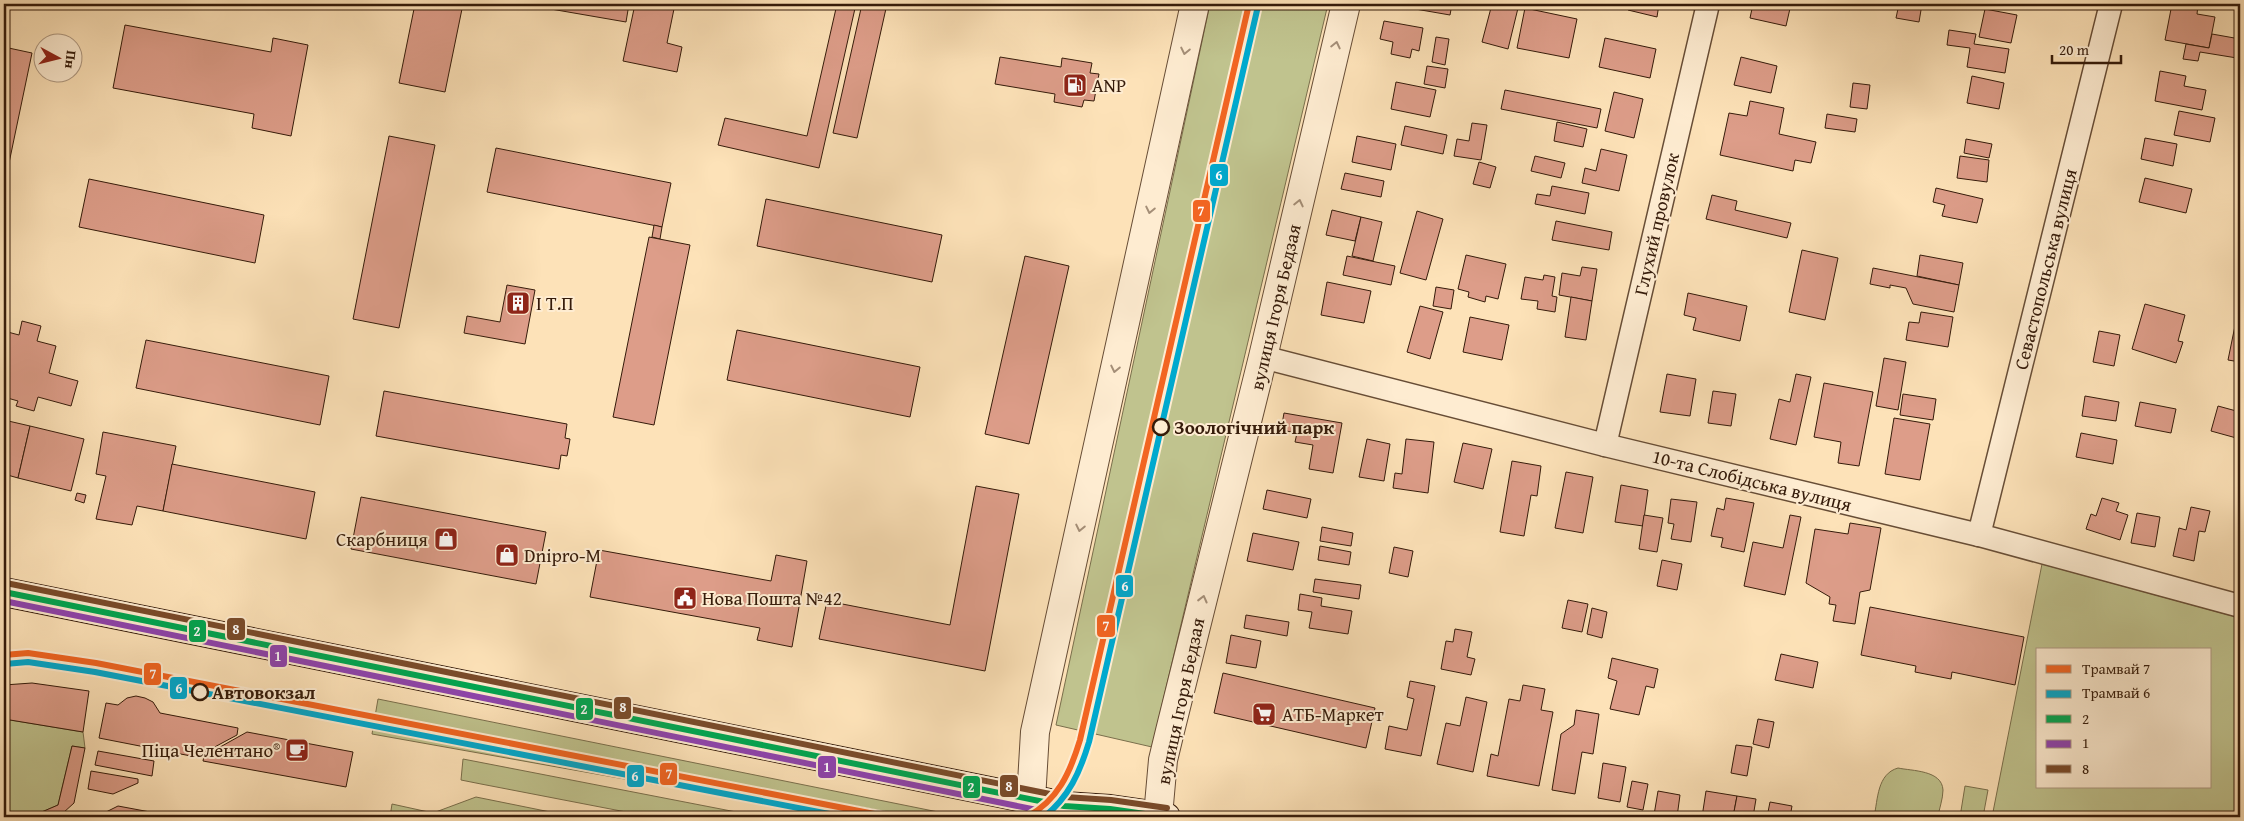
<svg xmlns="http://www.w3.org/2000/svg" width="2244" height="821" font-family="'Gentium Book Plus',serif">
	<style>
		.green { fill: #c0c38e; stroke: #7a6f4c; fill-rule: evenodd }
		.building { fill: #dd9d89; stroke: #351b0a }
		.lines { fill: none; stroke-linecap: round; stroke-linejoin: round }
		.minor-casing { stroke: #674d36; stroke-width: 25 }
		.tertiary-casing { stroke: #674d36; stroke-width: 30 }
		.secondary-casing { stroke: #351b0a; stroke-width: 30 }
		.minor { stroke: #feecd1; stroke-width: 22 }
		.tertiary { stroke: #feecd1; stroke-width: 28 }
		.secondary { stroke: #feecd1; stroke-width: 28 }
		.bus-1-casing { stroke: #feecd1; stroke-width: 10 }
		.bus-2-casing { stroke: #feecd1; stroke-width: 10 }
		.bus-3-casing { stroke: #feecd1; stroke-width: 10 }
		.bus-1 { stroke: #00a651; stroke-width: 6 }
		.bus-2 { stroke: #8e44ad; stroke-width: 6 }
		.bus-3 { stroke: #7a4b2a; stroke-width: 6 }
		.tram-1-casing { stroke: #feecd1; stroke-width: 10 }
		.tram-2-casing { stroke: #feecd1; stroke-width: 10 }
		.tram-1 { stroke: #f26522; stroke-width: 6 }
		.tram-2 { stroke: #00a9ce; stroke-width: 6 }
		.oneway { stroke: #a48e77 }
		.stop-dot { fill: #feecd1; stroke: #351b0a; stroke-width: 2.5 }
		.labels { text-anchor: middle; stroke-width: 4; stroke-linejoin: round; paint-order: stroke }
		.poi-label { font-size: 19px; fill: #351b0a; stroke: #feecd1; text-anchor: start }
		.street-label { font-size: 19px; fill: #351b0a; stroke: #feecd1 }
		.stop-label { font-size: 19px; font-weight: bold; fill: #351b0a; stroke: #feecd1; text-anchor: start }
		.line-badge { stroke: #feecd1; stroke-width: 2 }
		.badge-label { font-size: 14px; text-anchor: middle; font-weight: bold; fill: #fff }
	</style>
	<rect width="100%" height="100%" fill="#fde2b8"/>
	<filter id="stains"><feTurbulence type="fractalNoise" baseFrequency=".004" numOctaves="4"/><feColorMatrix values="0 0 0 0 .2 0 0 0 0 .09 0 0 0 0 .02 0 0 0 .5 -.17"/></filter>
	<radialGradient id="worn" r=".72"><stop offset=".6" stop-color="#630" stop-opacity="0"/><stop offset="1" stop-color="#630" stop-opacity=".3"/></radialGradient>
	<g class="green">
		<path d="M1210,4h118l-176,743 -96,-22z"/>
		<path d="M2042,564l198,54v199h-248zM2038,650h172v137h-172z"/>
		<path d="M378,699l585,118h-49l-59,-11 -40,7 -443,-79z"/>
		<path d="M4,719l79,13 2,16 -13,-2 -14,59 -28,12h-26z"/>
		<path d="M463,759l299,58h-110l-171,-33 -20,-4z"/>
		<path d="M1898,768c14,3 44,2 45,22 0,9 -4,19 -5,27h-64c4,-18 3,-43 24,-49z"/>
		<path d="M1965,786l23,4 -5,27h-23z"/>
		<path d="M476,797l99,20h-185l2,-13 41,9z"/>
	</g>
	<g class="building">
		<path d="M415,4h48l-18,88 -46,-9z"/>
		<path d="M546,4h83l-3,18 -81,-14z"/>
		<path d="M635,4h40l-8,39 15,4 -5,25 -54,-11z"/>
		<path d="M837,4h19l-37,164 -101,-23 7,-27 82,18z"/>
		<path d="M862,4h25l-30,134 -24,-5z"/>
		<path d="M1399,4h53l-2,11 -52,-9z"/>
		<path d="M1492,4h27l-11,45 -26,-7z"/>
		<path d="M1629,4h30l-2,13 -29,-7z"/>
		<path d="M1753,4h38l-5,22 -36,-8z"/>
		<path d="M1899,4h23l-3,18 -23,-4z"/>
		<path d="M2172,4l26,1 -1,9 18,3 -6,31 -44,-8z"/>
		<path d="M1525,8l52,11 -8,39 -52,-10z"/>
		<path d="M1985,9l32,6 -6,28 -32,-6z"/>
		<path d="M1384,21l39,7 -4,23 -7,-2 -2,9 -19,-4 2,-12 -13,-3z"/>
		<path d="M125,25l146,27 2,-14 35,7 -17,91 -39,-8 2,-14 -141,-26z"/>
		<path d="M1949,30l27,4 -2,10 35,5 -4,24 -38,-6 3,-19 -23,-3z"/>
		<path d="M2212,34l28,5 -3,19 -37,-6 -2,9 -15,-2 3,-15 23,4z"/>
		<path d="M1436,37l13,2 -4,26 -13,-3z"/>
		<path d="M1605,38l51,11 -6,29 -51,-11z"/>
		<path d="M4,47l28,6 -28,134z"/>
		<path d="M1000,57l61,10 1,-9 30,5 -2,10 9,1 -5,27 -10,-1 -2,7 -28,-5 1,-8 -60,-10z"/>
		<path d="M1741,57l36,9 -6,27 -37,-8z"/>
		<path d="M1427,66l21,3 -3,19 -21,-4z"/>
		<path d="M2160,71l26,5 -2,10 22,4 -4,20 -47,-9z"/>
		<path d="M1972,76l32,7 -5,26 -32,-6z"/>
		<path d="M1396,82l40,8 -6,27 -39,-8z"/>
		<path d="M1853,83l17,2 -3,24 -17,-2z"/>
		<path d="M1505,90l96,19 -4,19 -96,-19z"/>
		<path d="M1614,92l29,7 -9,39 -29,-7z"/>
		<path d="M1750,101l34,7 -5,26 37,8 -5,21 -16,-3 -2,11 -73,-16 9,-42 18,3z"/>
		<path d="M2179,111l36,7 -5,24 -36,-7z"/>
		<path d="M1827,114l30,5 -2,13 -30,-4z"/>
		<path d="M1557,122l30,7 -4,18 -29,-6z"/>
		<path d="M1472,123l15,2 -6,35 -27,-4 3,-17 12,2z"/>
		<path d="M1405,126l42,9 -4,19 -42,-9z"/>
		<path d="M389,136l46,9 -36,183 -46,-9z"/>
		<path d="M1357,136l39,8 -5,26 -39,-8z"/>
		<path d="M2145,138l32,6 -4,22 -32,-7z"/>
		<path d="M1966,139l26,5 -3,14 -25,-5z"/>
		<path d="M496,148l175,35 -9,44 -175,-35z"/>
		<path d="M1601,149l26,6 -8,36 -37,-8 3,-15 11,3z"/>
		<path d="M1535,156l30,7 -4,15 -30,-7z"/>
		<path d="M1960,156l29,4 -2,22 -30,-4z"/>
		<path d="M1479,162l17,5 -6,21 -17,-4z"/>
		<path d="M1345,173l39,8 -3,16 -40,-8z"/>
		<path d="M2145,178l47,11 -6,24 -47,-11z"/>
		<path d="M89,179l175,36 -9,48 -176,-36z"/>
		<path d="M1552,186l37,7 -4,21 -50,-10 2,-10 13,2z"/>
		<path d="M1936,188l47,11 -6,24 -35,-7 3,-11 -12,-3z"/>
		<path d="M1712,195l25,6 -2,9 56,13 -4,15 -81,-19z"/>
		<path d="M766,199l176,36 -10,47 -175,-36z"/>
		<path d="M1332,210l29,7 -6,24 -29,-6z"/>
		<path d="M1417,211l26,8 -17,61 -26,-7z"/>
		<path d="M1361,217l21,5 -9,39 -21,-5z"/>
		<path d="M1556,221l56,11 -3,18 -57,-10z"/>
		<path d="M654,225l8,2 -2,12 -8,-2z"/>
		<path d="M649,237l41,8 -36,180 -41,-8z"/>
		<path d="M1802,250l36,8 -13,62 -36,-8z"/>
		<path d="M1466,255l40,9 -8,35 -12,-3 -1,6 -17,-5 1,-5 -11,-3z"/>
		<path d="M1920,255l43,8 -4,22 -42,-9z"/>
		<path d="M1025,256l44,10 -40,178 -44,-10z"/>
		<path d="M1347,256l48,10 -4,19 -48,-10z"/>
		<path d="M1582,267l15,2 -5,32 -33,-6 3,-22 18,3z"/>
		<path d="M1873,268l86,17 -5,27 -41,-8 -7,-16 -16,-3v3l-20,-4z"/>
		<path d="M1544,275l11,2 -3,19 5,1 -2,15 -18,-3 1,-8 -17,-2 4,-22 18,3z"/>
		<path d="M1327,282l44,9 -7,32 -43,-8z"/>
		<path d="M507,285l28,5 -10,54 -61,-11 3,-17 33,6z"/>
		<path d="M1436,287l18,3 -3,19 -18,-3z"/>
		<path d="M1688,293l59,13 -7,35 -47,-11 3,-12 -12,-3z"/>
		<path d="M1571,297l21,4 -6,39 -21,-3z"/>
		<path d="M2145,304l40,11 -7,26 5,1 -7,21 -44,-14z"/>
		<path d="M1420,306l23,6 -13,47 -23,-7z"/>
		<path d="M1921,312l32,5 -5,30 -42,-7 3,-18 10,1z"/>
		<path d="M2237,316l3,1v45l-12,-2z"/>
		<path d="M1470,317l39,8 -7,35 -39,-8z"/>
		<path d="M22,321l19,5 -4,15 19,5 -7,27 29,8 -7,25 -33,-9 -4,14 -18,-5 2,-5 -14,-4v-66l15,4z"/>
		<path d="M737,330l183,37 -10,50 -183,-37z"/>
		<path d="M2099,331l21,4 -6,31 -21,-4z"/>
		<path d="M146,340l183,36 -9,49 -184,-37z"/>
		<path d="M1884,358l22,4 -8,48 -22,-4z"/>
		<path d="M1667,374l29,5 -6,37 -30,-4z"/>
		<path d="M1796,374l15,3 -15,68 -26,-6 9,-40 11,3z"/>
		<path d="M1824,383l49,9 -14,74 -21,-3 3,-21 -27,-5z"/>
		<path d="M384,391l183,33 -2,14 5,1 -3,17 -6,-1 -2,14 -183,-33z"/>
		<path d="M1713,391l23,3 -5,32 -23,-3z"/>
		<path d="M1903,394l33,5 -3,21 -33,-5z"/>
		<path d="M2085,396l34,6 -3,19 -34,-5z"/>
		<path d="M2140,402l36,7 -5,24 -36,-7z"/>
		<path d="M2218,406l22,6v27l-29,-8z"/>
		<path d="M1284,413l58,10 -9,50 -24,-4 4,-24 -18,-3 2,-9 -16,-3z"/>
		<path d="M1894,418l36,6 -10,56 -35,-6z"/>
		<path d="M4,420l26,6 -12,52 -14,-4z"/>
		<path d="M30,426l54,13 -13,52 -53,-13z"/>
		<path d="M103,432l73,14 -13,65 -26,-5 -5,19 -36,-6 10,-43 -10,-2z"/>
		<path d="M2081,433l36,7 -4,24 -37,-7z"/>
		<path d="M1367,439l23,5 -6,37 -25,-4z"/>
		<path d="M1406,439l28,3 -6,51 -35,-5 2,-15 7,1z"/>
		<path d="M1463,443l29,6 -9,40 -29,-7z"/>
		<path d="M1512,461l29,5 -4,30 -6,-1 -7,41 -24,-4z"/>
		<path d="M172,464l143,28 -9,47 -143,-28z"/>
		<path d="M1566,472l27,5 -10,56 -28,-5z"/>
		<path d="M1621,485l27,5 -5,36 -28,-4z"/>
		<path d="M976,486l43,8 -34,177 -166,-32 8,-38 123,24z"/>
		<path d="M1267,490l44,9 -4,19 -44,-9z"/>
		<path d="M77,493l9,2 -2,8 -9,-3z"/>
		<path d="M361,497l185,35 -10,52 -185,-35z"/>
		<path d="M1726,498l28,5 -10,49 -23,-5 2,-9 -12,-2 6,-28 7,2z"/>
		<path d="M2102,498l17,5 -3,8 12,4 -8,25 -34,-11 5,-15 5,2z"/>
		<path d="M1671,499l26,3 -6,40 -20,-3 3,-15 -6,-1z"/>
		<path d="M2191,507l19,4 -5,21 -6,-1 -5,30 -21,-5 6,-28 7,2z"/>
		<path d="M2137,513l23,4 -5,30 -24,-4z"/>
		<path d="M1644,515l19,3 -6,34 -18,-3z"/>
		<path d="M1790,515l11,2 -16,78 -41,-9 9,-44 30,6z"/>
		<path d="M1850,523l31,5 -11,62 -10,2 -5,32 -22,-3 3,-16 -7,-1 1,-7 -24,-14 9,-54 33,5z"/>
		<path d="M1322,527l31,6 -2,13 -31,-5z"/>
		<path d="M1253,533l46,9 -6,28 -46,-9z"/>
		<path d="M1320,546l31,6 -2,13 -31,-5z"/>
		<path d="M1394,547l19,4 -5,26 -19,-4z"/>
		<path d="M599,550l172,31 5,-26 31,6 -15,86 -35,-7 3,-12 -170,-31z"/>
		<path d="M1662,560l20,4 -5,26 -20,-4z"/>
		<path d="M1315,579l46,6 -2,14 -46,-7z"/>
		<path d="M1300,594l22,4 -1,8 31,5 -4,23 -39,-6 3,-16 -14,-2z"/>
		<path d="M1568,600l20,4 -6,28 -20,-4z"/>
		<path d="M1870,607l154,30 -9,48 -63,-13 -1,7 -36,-7 1,-6 -55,-11z"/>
		<path d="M1592,608l15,4 -5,26 -15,-4z"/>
		<path d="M1246,615l43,7 -2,14 -43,-8z"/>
		<path d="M1455,629l17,3 -5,25 8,2 -4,16 -30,-6 5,-28 7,1z"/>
		<path d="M1231,635l30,6 -5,27 -30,-5z"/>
		<path d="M1781,654l37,8 -5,26 -38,-8z"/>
		<path d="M1612,658l46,11 -4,19 -8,-2 -7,29 -29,-6 7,-28 -9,-3z"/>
		<path d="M1223,673l152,35 -9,40 -152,-35z"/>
		<path d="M1410,681l25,5 -14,70 -36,-7 4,-23 18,4 7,-31 -7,-2z"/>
		<path d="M32,683l57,8 -6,41 -79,-13v-34z"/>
		<path d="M1523,685l22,4 -4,21 12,2 -14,74 -52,-10 4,-22 7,2 11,-57 11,2z"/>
		<path d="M136,696l9,2 8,4 7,11 78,15 -1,7 -41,22 -97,-19 7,-35 12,2 9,-7z"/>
		<path d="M1466,697l21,5 -14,70 -36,-8 9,-41 14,3z"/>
		<path d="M1576,710l23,4 -6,40 -11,-2 -7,42 -23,-4 9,-56 13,-9z"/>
		<path d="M1758,719l16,3 -5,26 -16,-4z"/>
		<path d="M247,732l106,20 -7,35 -143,-26 1,-5z"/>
		<path d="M1736,745l16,2 -5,29 -16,-3z"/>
		<path d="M72,746l13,2 -11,55 -11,10 -8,4h-25l28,-12z"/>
		<path d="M98,751l56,10 -2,15 -57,-11z"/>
		<path d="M1603,763l23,4 -6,35 -22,-4z"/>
		<path d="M91,771l47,8v4l-25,11 -25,-5z"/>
		<path d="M1632,781l16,3 -5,26 -16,-3z"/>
		<path d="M1658,791l22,4 -3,22 -23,-2z"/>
		<path d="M1706,791l31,5 -4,21h-31z"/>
		<path d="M1737,796l19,3 -3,18h-20z"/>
		<path d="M1770,802l22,4 -2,11h-23z"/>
		<path d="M118,806l59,11h-81z"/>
	</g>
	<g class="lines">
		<g class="minor-casing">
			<g id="minor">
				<path d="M1263,357l342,88 374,90 261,71"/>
				<path d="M1605,445l103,-441"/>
				<path d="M1979,535l132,-531"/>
			</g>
		</g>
		<g class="tertiary-casing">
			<g id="tertiary">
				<path d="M1031,800l4,-68 160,-728"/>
				<path d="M1158,816l5,-56 7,-29 93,-374 83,-353"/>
			</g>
		</g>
		<g class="secondary-casing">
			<path id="secondary" d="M4,592l1060,214 46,3 56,8"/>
		</g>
		<use href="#minor" class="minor"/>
		<use href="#tertiary" class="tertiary"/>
		<use href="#secondary" class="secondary"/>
		<g class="bus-1-casing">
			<path id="bus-1" d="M4,592l1060,214 46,3 56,8"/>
		</g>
		<g class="bus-2-casing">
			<path id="bus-2" d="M4,601l1058,214 40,2"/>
		</g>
		<g class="bus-3-casing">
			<path id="bus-3" d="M6,583l1059,214 46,3 56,8"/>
		</g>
		<use href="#bus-1" class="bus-1"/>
		<use href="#bus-2" class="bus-2"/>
		<use href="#bus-3" class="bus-3"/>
		<g class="tram-1-casing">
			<g id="tram-1">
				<path d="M4,655l24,-2 68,10 794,154"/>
				<path d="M1027,817c31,-17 43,-44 53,-77l169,-736"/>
			</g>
		</g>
		<g class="tram-2-casing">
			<g id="tram-2">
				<path d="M5,664l23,-2 67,10 750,145"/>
				<path d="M1044,817c25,-20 36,-45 45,-75l169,-736"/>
			</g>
		</g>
		<use href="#tram-1" class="tram-1"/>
		<use href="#tram-2" class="tram-2"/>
	</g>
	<defs><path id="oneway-chevron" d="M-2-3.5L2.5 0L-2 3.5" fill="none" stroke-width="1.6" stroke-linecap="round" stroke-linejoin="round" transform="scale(1.25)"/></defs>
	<g class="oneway">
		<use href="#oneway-chevron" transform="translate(1336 45) rotate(-77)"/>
		<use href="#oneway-chevron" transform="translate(1185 51) rotate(102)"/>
		<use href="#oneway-chevron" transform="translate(1299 203) rotate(-77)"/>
		<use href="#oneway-chevron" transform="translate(1150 210) rotate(102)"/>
		<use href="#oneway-chevron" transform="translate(1115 369) rotate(102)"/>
		<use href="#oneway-chevron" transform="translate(1080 528) rotate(102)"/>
		<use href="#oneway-chevron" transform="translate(1203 599) rotate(-76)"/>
	</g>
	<defs>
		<g id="fuel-square" transform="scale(1.25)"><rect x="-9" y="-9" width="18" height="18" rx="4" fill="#8f2418" stroke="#feecd1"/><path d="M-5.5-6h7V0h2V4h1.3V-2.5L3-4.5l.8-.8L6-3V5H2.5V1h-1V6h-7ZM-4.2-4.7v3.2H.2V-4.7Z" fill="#fff"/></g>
		<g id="building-square" transform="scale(1.25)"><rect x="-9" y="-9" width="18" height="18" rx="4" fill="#8f2418" stroke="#feecd1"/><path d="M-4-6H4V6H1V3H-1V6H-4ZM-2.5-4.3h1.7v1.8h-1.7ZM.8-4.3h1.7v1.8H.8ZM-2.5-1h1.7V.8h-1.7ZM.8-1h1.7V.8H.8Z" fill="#fff"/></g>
		<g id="shop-square" transform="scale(1.25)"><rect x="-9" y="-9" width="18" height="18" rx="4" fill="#8f2418" stroke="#feecd1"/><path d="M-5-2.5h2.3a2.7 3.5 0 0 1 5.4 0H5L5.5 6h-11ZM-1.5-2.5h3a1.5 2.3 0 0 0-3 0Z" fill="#fff"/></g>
		<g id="civic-square" transform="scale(1.25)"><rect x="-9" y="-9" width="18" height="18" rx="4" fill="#8f2418" stroke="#feecd1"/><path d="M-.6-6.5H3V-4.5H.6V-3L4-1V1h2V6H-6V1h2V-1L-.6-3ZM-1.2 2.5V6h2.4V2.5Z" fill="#fff"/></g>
		<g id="supermarket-square" transform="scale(1.25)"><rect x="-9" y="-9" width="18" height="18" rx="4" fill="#8f2418" stroke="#feecd1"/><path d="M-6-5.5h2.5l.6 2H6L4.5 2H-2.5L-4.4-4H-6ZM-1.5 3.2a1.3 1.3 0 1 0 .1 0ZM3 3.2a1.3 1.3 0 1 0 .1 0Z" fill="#fff"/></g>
		<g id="cafe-square" transform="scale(1.25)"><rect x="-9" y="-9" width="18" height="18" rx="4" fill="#8f2418" stroke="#feecd1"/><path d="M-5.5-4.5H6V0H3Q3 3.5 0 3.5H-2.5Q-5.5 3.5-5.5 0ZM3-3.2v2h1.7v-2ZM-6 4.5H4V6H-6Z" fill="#fff"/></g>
	</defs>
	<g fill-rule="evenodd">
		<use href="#fuel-square" x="1075" y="85"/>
		<use href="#building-square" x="518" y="303"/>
		<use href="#shop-square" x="446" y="539"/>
		<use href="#shop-square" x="507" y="555"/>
		<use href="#civic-square" x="685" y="598"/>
		<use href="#supermarket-square" x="1264" y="714"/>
		<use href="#cafe-square" x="297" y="750"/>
	</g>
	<g class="stop-dot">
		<circle cx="1161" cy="427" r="8"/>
		<circle cx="200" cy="692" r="8"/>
	</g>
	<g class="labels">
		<g class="poi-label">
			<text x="1092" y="92">ANP</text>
			<text x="536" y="310">І Т.П</text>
			<text x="428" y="546" text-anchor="end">Скарбниця</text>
			<text x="524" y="562">Dnipro-M</text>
			<text x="702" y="605">Нова Пошта №42</text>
			<text x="1282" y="721">АТБ-Маркет</text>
			<text x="280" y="757" text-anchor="end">Піца Челентано®</text>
		</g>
		<g class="street-label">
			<text transform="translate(1656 224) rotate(-77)" y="7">Глухий провулок</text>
			<text transform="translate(2045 269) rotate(-76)" y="7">Севастопольська вулиця</text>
			<text transform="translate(1275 307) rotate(-77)" y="7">вулиця Ігоря Бедзая</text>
			<text transform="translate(1752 480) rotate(14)" y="7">10-та Слобідська вулиця</text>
			<text transform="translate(1180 701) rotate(-78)" y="7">вулиця Ігоря Бедзая</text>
		</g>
		<g class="stop-label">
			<text x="1174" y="434">Зоологічний парк</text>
			<text x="212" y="699">Автовокзал</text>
		</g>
	</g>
	<g class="line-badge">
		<rect x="1209" y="163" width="20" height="24" rx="5" fill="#00a9ce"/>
		<rect x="1192" y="199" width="19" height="24" rx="5" fill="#f26522"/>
		<rect x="1115" y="574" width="19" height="24" rx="5" fill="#00a9ce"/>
		<rect x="1096" y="614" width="20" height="24" rx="5" fill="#f26522"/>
		<rect x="226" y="617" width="20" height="24" rx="5" fill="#7a4b2a"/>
		<rect x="188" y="619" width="19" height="24" rx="5" fill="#00a651"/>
		<rect x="269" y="644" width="19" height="24" rx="5" fill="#8e44ad"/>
		<rect x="143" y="662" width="19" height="24" rx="5" fill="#f26522"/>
		<rect x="169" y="676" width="19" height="24" rx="5" fill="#00a9ce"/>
		<rect x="613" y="696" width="19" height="24" rx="5" fill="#7a4b2a"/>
		<rect x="575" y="697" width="19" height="24" rx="5" fill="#00a651"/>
		<rect x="817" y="755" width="20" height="24" rx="5" fill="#8e44ad"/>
		<rect x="659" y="762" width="19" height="24" rx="5" fill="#f26522"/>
		<rect x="626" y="764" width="19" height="24" rx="5" fill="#00a9ce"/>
		<rect x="999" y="774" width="20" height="24" rx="5" fill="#7a4b2a"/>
		<rect x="962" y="775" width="19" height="24" rx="5" fill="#00a651"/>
	</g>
	<g class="badge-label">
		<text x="1219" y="180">6</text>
		<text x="1201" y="216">7</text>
		<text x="1125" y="591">6</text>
		<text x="1106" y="631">7</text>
		<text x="236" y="634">8</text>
		<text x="197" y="636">2</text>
		<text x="278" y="661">1</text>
		<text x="153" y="679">7</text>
		<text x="179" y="693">6</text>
		<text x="623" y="712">8</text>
		<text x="584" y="714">2</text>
		<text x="827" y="772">1</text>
		<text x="669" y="779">7</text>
		<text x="635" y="781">6</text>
		<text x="1009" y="791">8</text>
		<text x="971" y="792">2</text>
	</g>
	<rect width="2244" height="821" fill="none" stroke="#fde2b8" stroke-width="20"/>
	<rect x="5" y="5" width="2234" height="811" fill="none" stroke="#351b0a" stroke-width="2.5"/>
	<rect x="10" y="10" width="2224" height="801" fill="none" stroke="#351b0a"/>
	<rect x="2036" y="648" width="175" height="140" fill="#feecd1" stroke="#ae9881"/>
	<rect x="2046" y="665" width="25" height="8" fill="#f26522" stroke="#ae9881"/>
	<text x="2082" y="674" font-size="15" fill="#351b0a">Трамвай 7</text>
	<rect x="2046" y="690" width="25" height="8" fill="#00a9ce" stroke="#ae9881"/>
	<text x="2082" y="698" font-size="15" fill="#351b0a">Трамвай 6</text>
	<rect x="2046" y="715" width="25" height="8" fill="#00a651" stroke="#ae9881"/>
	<text x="2082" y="724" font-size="15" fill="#351b0a">2</text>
	<rect x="2046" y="740" width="25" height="8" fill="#8e44ad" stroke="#ae9881"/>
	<text x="2082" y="748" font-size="15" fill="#351b0a">1</text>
	<rect x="2046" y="765" width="25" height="8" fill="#7a4b2a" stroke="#ae9881"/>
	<text x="2082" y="774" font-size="15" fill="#351b0a">8</text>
	<g transform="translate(58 58) rotate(97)"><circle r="24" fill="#feecd1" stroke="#ae9881"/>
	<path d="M0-4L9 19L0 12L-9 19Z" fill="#8f2418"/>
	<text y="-8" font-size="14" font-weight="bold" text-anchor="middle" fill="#351b0a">Пн</text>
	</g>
	<path d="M2052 55v8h69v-8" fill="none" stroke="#351b0a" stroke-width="2.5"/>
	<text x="2059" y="55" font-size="15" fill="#351b0a" stroke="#feecd1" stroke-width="4" paint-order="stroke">20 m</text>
	<rect width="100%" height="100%" filter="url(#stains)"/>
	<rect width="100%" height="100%" fill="url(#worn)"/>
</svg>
